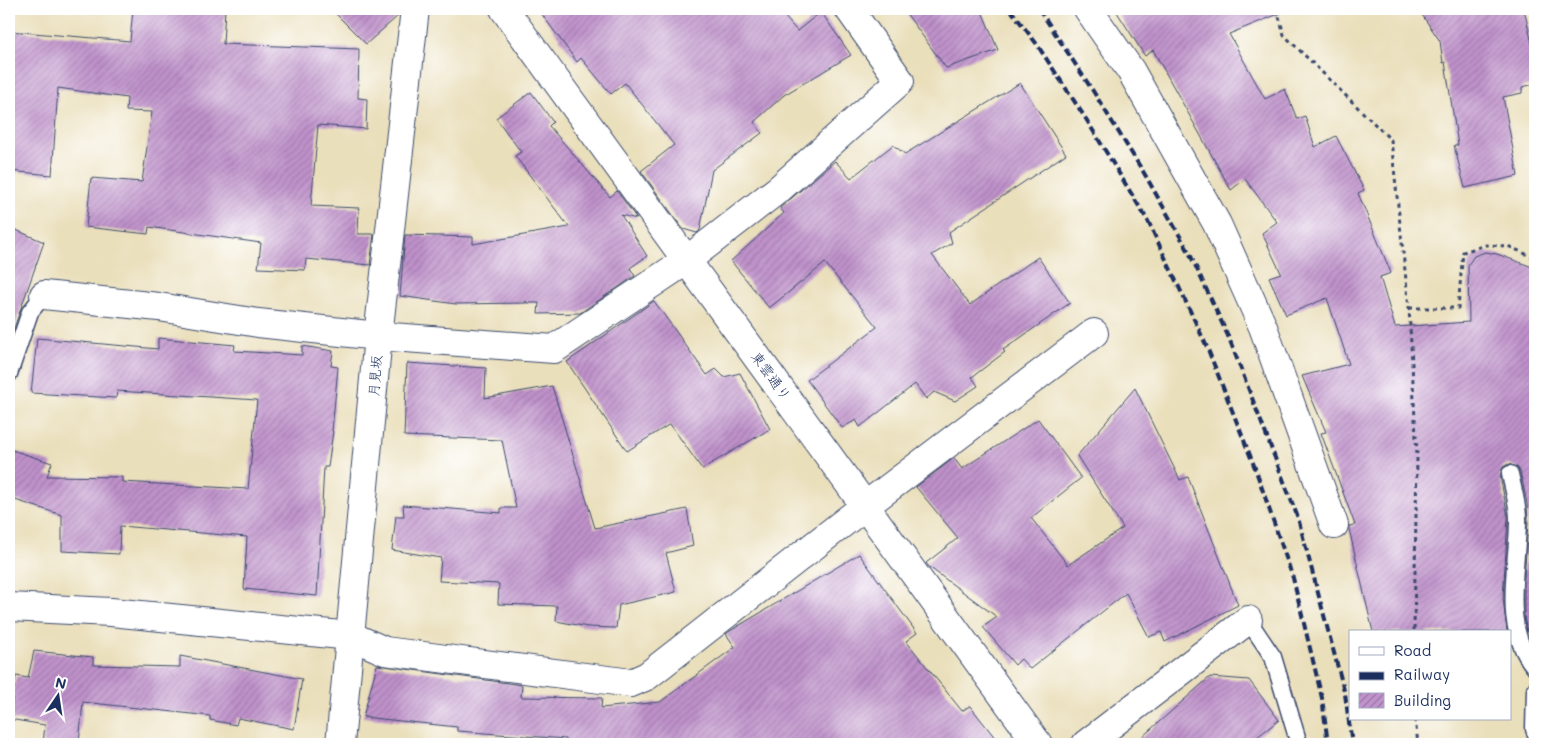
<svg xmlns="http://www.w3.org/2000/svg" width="1544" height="753" font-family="Mali,'Klee One',sans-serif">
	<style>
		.building { fill: url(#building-hatch) }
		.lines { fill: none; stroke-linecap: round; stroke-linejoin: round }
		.service-casing { stroke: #3a496c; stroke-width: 19 }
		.minor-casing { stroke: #3a496c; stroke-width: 30 }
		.path { stroke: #3a496c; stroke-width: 3; stroke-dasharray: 4 4; stroke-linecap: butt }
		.service { stroke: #fff; stroke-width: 16 }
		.minor { stroke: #fff; stroke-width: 28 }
		.rail { stroke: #1b2f5e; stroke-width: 4; stroke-dasharray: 8 4; stroke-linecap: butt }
		.labels { text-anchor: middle; stroke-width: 4; stroke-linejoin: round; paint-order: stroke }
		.street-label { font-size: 14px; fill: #1b2f5e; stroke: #fff }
	</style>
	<defs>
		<pattern id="building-hatch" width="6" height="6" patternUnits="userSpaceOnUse" patternTransform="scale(1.25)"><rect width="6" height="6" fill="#c092cb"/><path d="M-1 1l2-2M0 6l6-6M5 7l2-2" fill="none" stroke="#9b78a8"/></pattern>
	</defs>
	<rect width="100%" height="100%" fill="#fff"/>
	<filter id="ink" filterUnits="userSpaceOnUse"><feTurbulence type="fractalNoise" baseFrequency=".02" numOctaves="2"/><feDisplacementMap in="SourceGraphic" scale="10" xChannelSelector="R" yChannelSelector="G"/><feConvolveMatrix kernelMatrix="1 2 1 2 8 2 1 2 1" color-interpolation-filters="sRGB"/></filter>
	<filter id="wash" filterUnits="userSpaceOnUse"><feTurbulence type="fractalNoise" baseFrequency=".0096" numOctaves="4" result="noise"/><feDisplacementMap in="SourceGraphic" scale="20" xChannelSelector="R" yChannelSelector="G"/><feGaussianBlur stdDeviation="1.12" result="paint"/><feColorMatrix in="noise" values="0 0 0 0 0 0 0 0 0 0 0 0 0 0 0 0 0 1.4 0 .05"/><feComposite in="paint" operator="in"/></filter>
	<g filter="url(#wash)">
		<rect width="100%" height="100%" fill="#eadfbb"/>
		<g id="blocks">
			<g class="building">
				<path d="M133,9h92l-2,35 136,5 -1,49 9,1 -1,30 -48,-4 -7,81 48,2 -1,26h16l-4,31 -64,-6 -1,11 -47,-2 3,-25 -112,-16 -1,7 -62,-7 5,-49 51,4 10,-70 -26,-1 1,-13 -69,-10 -6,87 -43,-4v-140l121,10z"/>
				<path d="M331,9h68l-1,7 -32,28z"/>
				<path d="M538,9h240l19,22 24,-19 30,43 -67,40 -30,27 8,11 -50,37 -12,60 -3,3 -14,-4 -42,-58 33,-26 -49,-62 -14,11 -30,-36 -4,4z"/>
				<path d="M903,9h78l17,41 -52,18z"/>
				<path d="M1115,9h171v2l-57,23 36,65 20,-10 12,30 8,-3 10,31 21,-11 28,54 -6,3 33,80 -11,4 15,50 74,-5 -1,-57 6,-9 11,-4 12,2 38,14v364h-8l-3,-16v-36l4,-57 -1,-20 -7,-32 -3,-4 -9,-3 -5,3 -3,9 8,41 -5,81 4,34h-134l-24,-103v-3l6,-1 -34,-92 5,-1 -24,-56 47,-12 -22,-66 -41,17 -17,-38 12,-4 -19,-40 15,-11 -32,-43 -14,11 -78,-140 -8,6z"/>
				<path d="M1418,9h106l11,48v27l-13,3v6l-19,4 15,79 -53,12 -11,-43h4l-13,-83 -2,1 -3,-22z"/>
				<path d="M1020,83l46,71 -117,78 3,11 -20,12 38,50 68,-48 32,46 -67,47 2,2 -33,25 6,9 -23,15 -21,-9 -8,7 -11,-15 -55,43 -4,-7 -14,8 -35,-48 70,-53 -52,-64 -56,45 -38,-47 53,-48 -4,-5 55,-47 16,17 42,-33 12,9z"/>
				<path d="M531,92l22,30 -4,4 61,71 7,-6 20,28 -16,-4 26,41 -17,12 5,8 -55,37 -42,1 1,-11h-12l-1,-2v2l-70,1 -56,-8 5,-61 68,2v7l96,-17 -54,-71 6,-4 -25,-34z"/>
				<path d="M9,227l35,15 -31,89 -4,-1z"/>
				<path d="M654,301l53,74 9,-6 8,8 16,-4 30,56 -68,40 -32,-45 -43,27 -60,-89z"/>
				<path d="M37,338l121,11v-11l77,7 -1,6 68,4v-9l31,5 -2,15 7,1 -6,64h1l-5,36h-4l-7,129 -73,-7 3,-52 -127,-11 -1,28 -57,-3v-36l-53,-17v-49l43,14 -5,13 75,1v5l126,7 9,-89 -140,-9 -1,7 -85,-5z"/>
				<path d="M407,363l79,5 -1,30 67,-12 43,142 92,-19 6,37 -27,7 10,39 -57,13 -3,23 -28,-1 -32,-6 1,-15 -59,-2 1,-20 -60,-3 2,-23 -49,-8 4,-34h8l-1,-11 98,8v-5h15l-14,-68 -98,-4z"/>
				<path d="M1135,388l45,92 8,-3 50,128 -73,37 -4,-10 -12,5 -23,-44 -96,76 -9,-10 -6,6 -32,-38 14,-10 -68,-50 -3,-4 32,-25 -42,-51 38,-29 8,11 76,-50 43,59 -50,40 37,47 55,-37 -46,-72z"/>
				<path d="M859,554l58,79 -11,8 56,70 8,-5 30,38h-434v-5l-109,-8v-4l-94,-10 14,-52 145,20 -1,12 81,1 -1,10 59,-6 75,-55 -9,-13 4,-3z"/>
				<path d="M34,651l59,6v8l87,2v-11l122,23 -8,50 -56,-11 -2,7 -26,-5v-4l-127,-14 -4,42h-36l2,-19 -36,-6 7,-43 12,2z"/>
				<path d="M1210,677l39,3 30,40 -31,24h-114z"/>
			</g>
		</g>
	</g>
	<g filter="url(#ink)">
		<use href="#blocks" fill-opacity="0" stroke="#3a496c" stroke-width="1"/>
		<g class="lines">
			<g class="service-casing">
				<g id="service">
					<path d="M9,374l21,-62 14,-17"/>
					<path d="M1510,474c3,15 9,33 8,49 -1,49 -17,104 17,145"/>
					<path d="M1248,620l25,37 26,87"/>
					<path d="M1535,690l-1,39 1,3"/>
				</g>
			</g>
			<g class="minor-casing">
				<g id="minor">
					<path d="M504,9l534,735"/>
					<path d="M1088,9l43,62 86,153 46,103 71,198"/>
					<path d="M44,295l115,12 99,16 120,13 176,13 133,-89 93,-72 120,-107 -51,-72"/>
					<path d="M9,607l102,5 240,24 34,15 246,32 16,-7 218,-170 229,-173"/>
					<path d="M340,744l38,-408 37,-327"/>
					<path d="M1086,744l162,-124"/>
				</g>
			</g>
			<g class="path">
				<path d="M1277,9l7,26 107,105 18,168 8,148 -3,176"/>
				<path d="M1409,308h49l5,-56 23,-7 22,1 27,12"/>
				<path d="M1415,719l3,25"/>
			</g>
			<use href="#service" class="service"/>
			<use href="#minor" class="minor"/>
			<g class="rail">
				<path d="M1010,9l26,34 50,76 62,102 59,126 48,121 38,110 29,120 6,46"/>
				<path d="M1039,9l54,82 51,82 45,79 40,86 69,180 47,176 7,50"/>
			</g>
		</g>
	</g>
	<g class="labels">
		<g class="street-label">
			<text transform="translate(375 376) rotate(-85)" y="5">月見坂</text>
			<text transform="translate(771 376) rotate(54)" y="5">東雲通り</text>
		</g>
	</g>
	<rect width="1544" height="753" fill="none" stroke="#fff" stroke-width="30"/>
	<rect x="1349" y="630" width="162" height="90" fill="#ffffff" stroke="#a4acbf"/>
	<rect x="1359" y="647" width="25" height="8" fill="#ffffff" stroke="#a4acbf"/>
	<text x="1394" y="656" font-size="15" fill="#1b2f5e">Road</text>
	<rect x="1359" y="672" width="25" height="8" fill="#1b2f5e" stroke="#a4acbf"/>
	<text x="1394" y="680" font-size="15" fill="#1b2f5e">Railway</text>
	<rect x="1359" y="693" width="25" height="15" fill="url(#building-hatch)" stroke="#a4acbf"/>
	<text x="1394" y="706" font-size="15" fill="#1b2f5e">Building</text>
	<g transform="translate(58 696) rotate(13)" stroke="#ffffff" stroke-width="4" paint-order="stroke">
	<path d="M0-4L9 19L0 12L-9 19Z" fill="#1b2f5e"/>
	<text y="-8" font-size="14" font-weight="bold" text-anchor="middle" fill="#1b2f5e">N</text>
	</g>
</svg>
